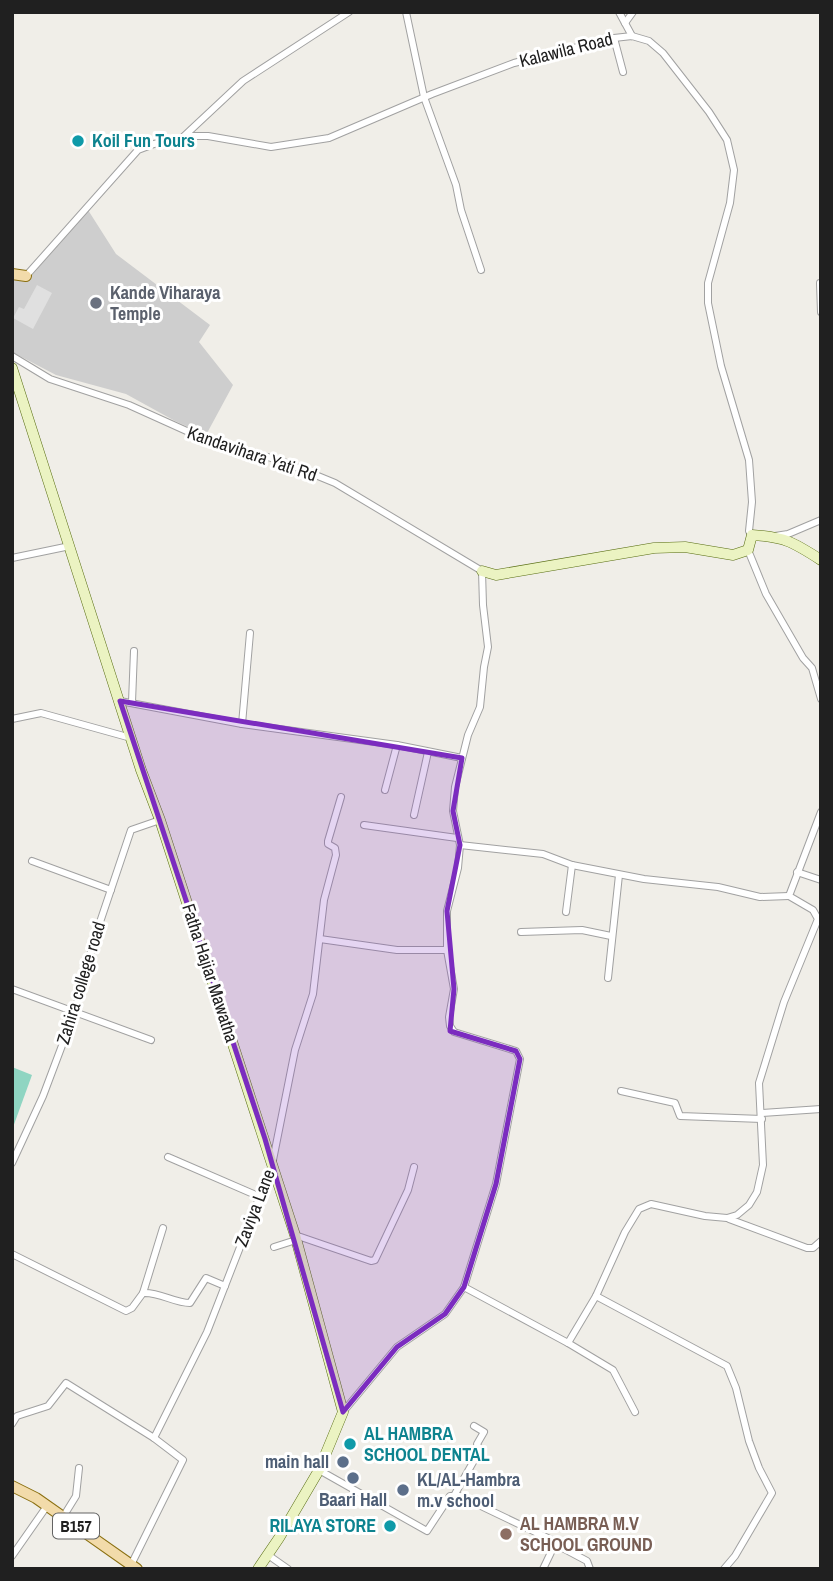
<svg xmlns="http://www.w3.org/2000/svg" width="833" height="1581" font-family="'Archivo Narrow',sans-serif">
	<style>
		.religious { fill: #cecece }
		.pitch { fill: #8fd5c2 }
		.parking { fill: #e0e0e0 }
		.lines { fill: none; stroke-linecap: round; stroke-linejoin: round }
		.street-casing { stroke: #a1a1a1; stroke-width: 8 }
		.secondary-casing { stroke: #586d12; stroke-width: 11 }
		.primary-casing { stroke: #8b7011; stroke-width: 12 }
		.street { stroke: #fff; stroke-width: 6 }
		.secondary { stroke: #ebf3c2; stroke-width: 10 }
		.primary { stroke: #f2dbaa; stroke-width: 10 }
		.marked { fill: #7b2cbf; fill-opacity: 0.2; stroke: #7b2cbf; stroke-width: 5; stroke-linejoin: round }
		.culture-dot { fill: #0f9aa8; stroke: #fff; stroke-width: 2.5 }
		.worship-dot { fill: #6b7280; stroke: #fff; stroke-width: 2.5 }
		.service-dot { fill: #5c6f8a; stroke: #fff; stroke-width: 2.5 }
		.education-dot { fill: #8d6e63; stroke: #fff; stroke-width: 2.5 }
		.labels { text-anchor: middle; stroke-width: 6; stroke-linejoin: round; paint-order: stroke }
		.shield { fill: #fff; stroke: #636363; stroke-width: 2 }
		.shield-label { font-size: 16px; font-weight: bold; fill: #202020 }
		.street-label { font-size: 18px; fill: #202020; stroke: #fff }
		.culture-label { font-size: 18px; font-weight: bold; fill: #0d838f; stroke: #fff; text-anchor: start }
		.worship-label { font-size: 18px; font-weight: bold; fill: #5b616d; stroke: #fff; text-anchor: start }
		.service-label { font-size: 18px; font-weight: bold; fill: #4e5e75; stroke: #fff; text-anchor: end }
		.education-label { font-size: 18px; font-weight: bold; fill: #785e54; stroke: #fff; text-anchor: start }
	</style>
	<rect width="100%" height="100%" fill="#f0eee8"/>
	<path class="religious" d="M88,210l28,44 94,71 -11,17 34,43 -27,50 -31,-14 -49,-27 -70,-19 -44,-23v-74l16,2z"/>
	<path class="pitch" d="M12,1067l20,8 -20,55z"/>
	<path class="parking" d="M37,285l15,8 -19,36 -20,-11 6,-11 5,2z"/>
	<g class="lines">
		<g class="street-casing">
			<g id="street">
				<path d="M406,12l18,85 32,88 5,25 20,60"/>
				<path d="M619,12l13,24"/>
				<path d="M625,23l8,-11"/>
				<path d="M614,38l9,34"/>
				<path d="M181,139l62,-58 106,-69"/>
				<path d="M26,276l112,-126 16,-6 38,-8h16l63,11 58,-9 103,-44 82,-31 100,-25 18,-2 17,5 14,12 46,59 18,28 7,30 -4,33 -22,80v20l13,63 28,94 3,42 -3,29 3,4"/>
				<path d="M820,283l1,29"/>
				<path d="M12,356l38,23 79,26 82,37 68,18 56,23 147,88 1,34 5,42 -4,20 -4,40 -12,28 -13,52 -2,24 7,34 -2,23 -11,43v39l7,39 -5,28 1,9 4,6 62,19 4,8 -24,125 -32,103 -19,27 -48,33 -54,65"/>
				<path d="M775,536l13,-2 33,-14"/>
				<path d="M748,550l18,44 37,64 9,10 9,31"/>
				<path d="M12,558l58,-12"/>
				<path d="M120,701l122,23 155,21 65,13"/>
				<path d="M132,702l2,-51"/>
				<path d="M12,719l29,-6 90,25"/>
				<path d="M242,724l8,-91"/>
				<path d="M385,790l12,-45"/>
				<path d="M414,815l14,-63"/>
				<path d="M364,825l93,13"/>
				<path d="M460,845l83,9 29,11 72,14 74,8 42,10 29,-1"/>
				<path d="M32,861l79,29"/>
				<path d="M797,872l24,8"/>
				<path d="M566,912l6,-47"/>
				<path d="M521,932l61,-2 29,6"/>
				<path d="M320,939l77,11h50"/>
				<path d="M608,978l11,-103"/>
				<path d="M12,989l139,51"/>
				<path d="M621,1091l54,12 5,13 82,3"/>
				<path d="M762,1113l59,-4"/>
				<path d="M168,1157l90,39"/>
				<path d="M12,1163l31,-67 32,-85 20,-74 36,-107 29,-10"/>
				<path d="M729,1219l78,29h6l8,-7"/>
				<path d="M295,1235l76,26 4,-1 33,-70 6,-23"/>
				<path d="M274,1247l22,-7"/>
				<path d="M12,1254l114,57 6,-3 11,-15c17,-1 31,10 47,10l16,-25 19,8"/>
				<path d="M464,1287l104,56 28,-47 29,-64 14,-23 12,-5 54,12 22,2 10,-3 12,-10 8,-13 6,-27 -4,-82 25,-81 34,-83 -5,-9 -24,-14 32,-84"/>
				<path d="M143,1293l20,-65"/>
				<path d="M596,1296l131,70 9,22 13,53 10,27 13,25 -37,63 -11,13"/>
				<path d="M568,1343l45,27 22,42"/>
				<path d="M12,1424l5,-8 31,-10 18,-23 88,55 53,-106 65,-167 23,-115 18,-56 11,-94 12,-45 -1,-7 -7,-4v-3l13,-44"/>
				<path d="M319,1470l108,61 23,-35h10l92,44 3,4 -12,25"/>
				<path d="M455,1494l25,-44 -3,-6 7,-12 -10,-6"/>
				<path d="M63,1517l13,-21 3,-28"/>
				<path d="M555,1544l32,17 3,8"/>
				<path d="M268,1555l20,14"/>
				<path d="M12,1556l35,-50"/>
				<path d="M131,1565l52,-105 -29,-22"/>
			</g>
		</g>
		<g class="secondary-casing">
			<g id="secondary">
				<path d="M12,368l129,402 19,50 135,415 48,177 -24,58 -40,68 -21,31"/>
				<path d="M482,571l14,4 158,-27 31,-1 48,8 15,-5 4,-15c33,2 41,7 69,25"/>
			</g>
		</g>
		<g class="primary-casing">
			<g id="primary">
				<path d="M12,274l14,2"/>
				<path d="M12,1486l24,12 101,71"/>
			</g>
		</g>
		<use href="#street" class="street"/>
		<use href="#secondary" class="secondary"/>
		<use href="#primary" class="primary"/>
	</g>
	<path class="marked" d="M120,701l342,57 -9,53 7,34 -13,66 7,78 -4,42 66,20 4,8 -24,125 -32,103 -19,27 -48,33 -54,65 -78,-273z"/>
	<g class="culture-dot">
		<circle cx="78" cy="141" r="7"/>
		<circle cx="350" cy="1444" r="7"/>
		<circle cx="390" cy="1526" r="7"/>
	</g>
	<circle class="worship-dot" cx="96" cy="303" r="7"/>
	<g class="service-dot">
		<circle cx="343" cy="1462" r="7"/>
		<circle cx="353" cy="1478" r="7"/>
		<circle cx="403" cy="1490" r="7"/>
	</g>
	<circle class="education-dot" cx="506" cy="1534" r="7"/>
	<g class="labels">
		<rect class="shield" x="53" y="1513.5" width="46" height="25" rx="5"/>
		<g class="shield-label">
			<text x="76" y="1532">B157</text>
		</g>
		<g class="street-label">
			<text transform="translate(566 50) rotate(-14)" y="6">Kalawila Road</text>
			<text transform="translate(252 454) rotate(19)" y="6">Kandavihara Yati Rd</text>
			<text transform="translate(210 973) rotate(72)" y="6">Fatha Hajiar Mawatha</text>
			<text transform="translate(81 983) rotate(-73)" y="6">Zahira college road</text>
			<text transform="translate(255 1208) rotate(-69)" y="6">Zaviya Lane</text>
		</g>
		<g class="culture-label">
			<text x="92" y="147">Koil Fun Tours</text>
			<text x="364" y="1440">AL HAMBRA<tspan x="364" dy="21">SCHOOL DENTAL</tspan></text>
			<text x="376" y="1532" text-anchor="end">RILAYA STORE</text>
		</g>
		<g class="worship-label">
			<text x="110" y="299">Kande Viharaya<tspan x="110" dy="21">Temple</tspan></text>
		</g>
		<g class="service-label">
			<text x="329" y="1468">main hall</text>
			<text x="417" y="1486" text-anchor="start">KL/AL-Hambra<tspan x="417" dy="21">m.v school</tspan></text>
			<text x="353" y="1506" text-anchor="middle">Baari Hall</text>
		</g>
		<g class="education-label">
			<text x="520" y="1530">AL HAMBRA M.V<tspan x="520" dy="21">SCHOOL GROUND</tspan></text>
		</g>
	</g>
	<rect width="833" height="1581" fill="none" stroke="#202020" stroke-width="28"/>
</svg>
